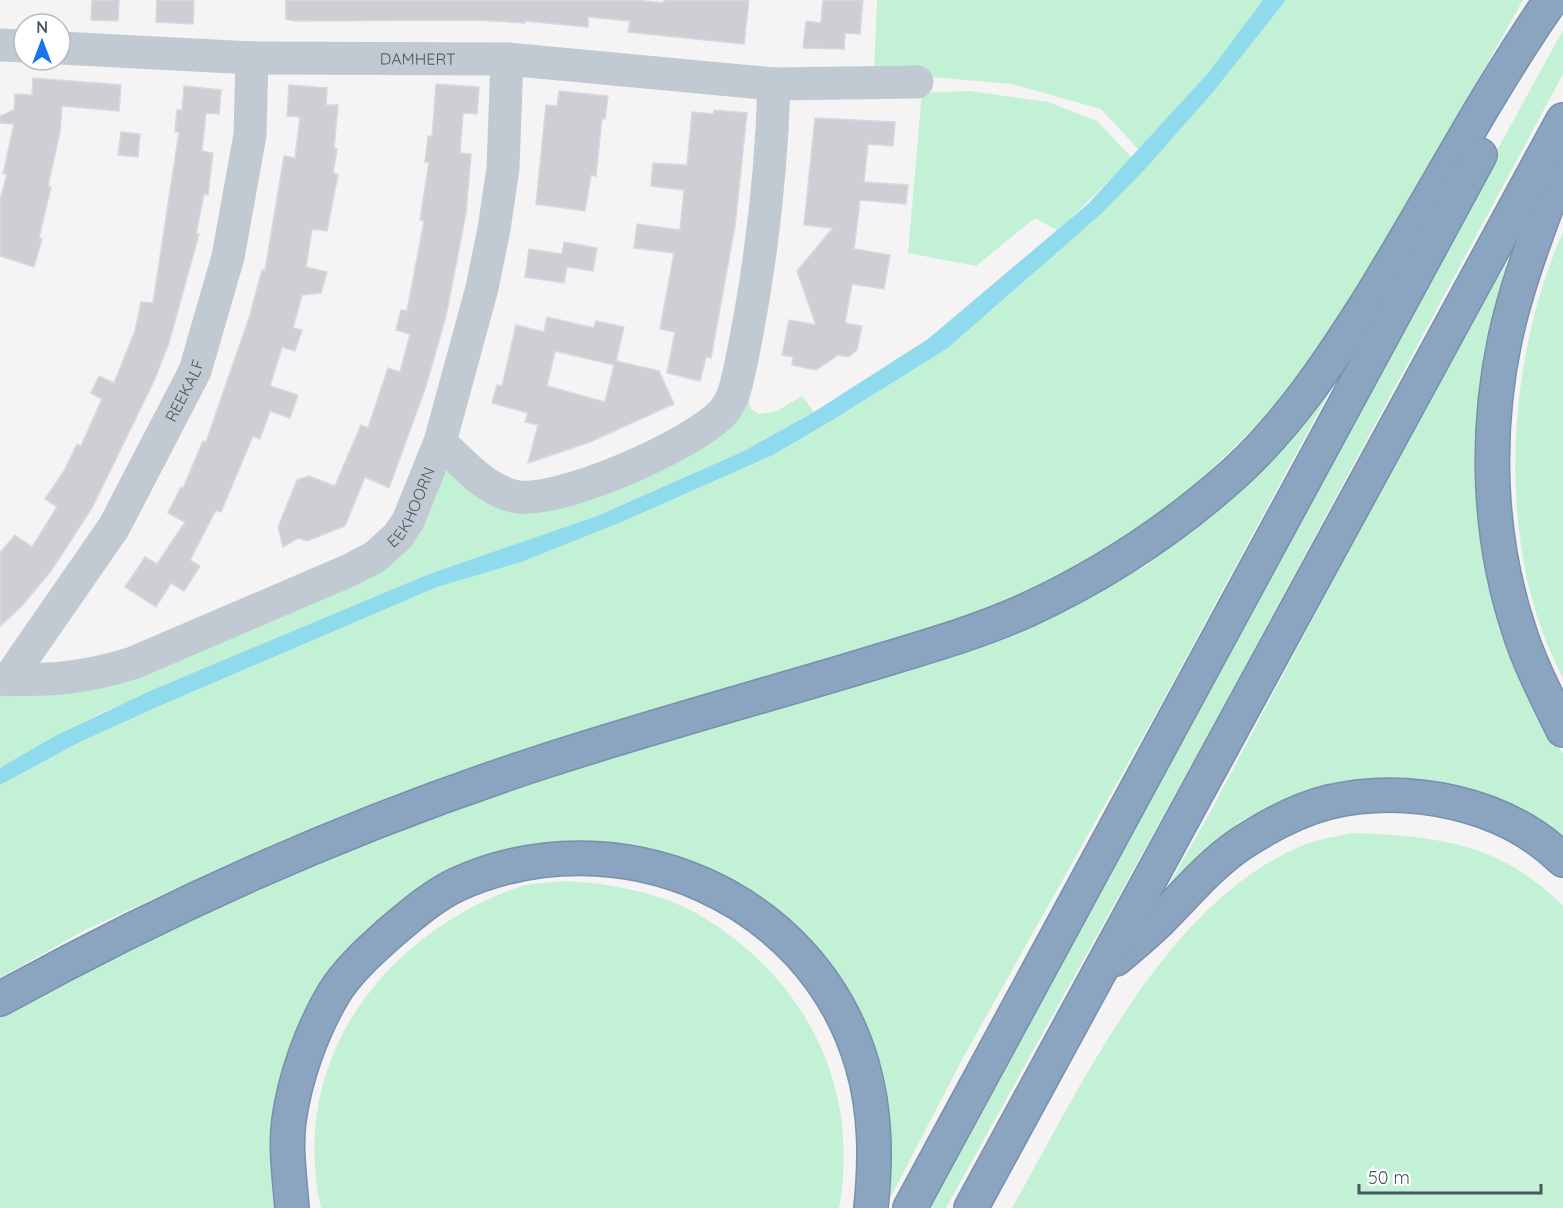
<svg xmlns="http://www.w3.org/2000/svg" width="1563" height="1208" font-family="Quicksand,sans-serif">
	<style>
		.green { fill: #c3f1d5 }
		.water { fill: #90daee }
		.building { fill: #cdcfd5; stroke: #d7d9de; stroke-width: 1.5; fill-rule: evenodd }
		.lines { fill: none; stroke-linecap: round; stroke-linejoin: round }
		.highway-casing { stroke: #7690ad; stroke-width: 36 }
		.minor { stroke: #c1cad2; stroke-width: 33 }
		.highway { stroke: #8ba5c1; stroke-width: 33 }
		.labels { text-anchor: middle; stroke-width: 6; stroke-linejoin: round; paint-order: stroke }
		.street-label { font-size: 16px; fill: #4a5661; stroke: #fff }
	</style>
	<rect width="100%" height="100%" fill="#f5f3f3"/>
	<g class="green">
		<path d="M877,0h386l-49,72 -75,78 -38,-41 -89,-25 -138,-12z"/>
		<path d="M1286,0h237l-149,264 -99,143 -80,78 -65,51 -92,50 -78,34 -474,143 -266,105 -135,62 -85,48v-193l80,-43 84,-38 273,-117 187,-66 149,-66 58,-34 117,-73 75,-65 191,-192z"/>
		<path d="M1563,30v44l-343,639 -274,495h-29z"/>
		<path d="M969,91l79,11 49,19 35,37 -74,73 -23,-13 -59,48 -68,-13 14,-160z"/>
		<path d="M1563,232v446c-69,-128 -58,-316 0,-446z"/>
		<path d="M1507,262l-24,133 68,340 12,19v88l-32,-25 -226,-22 -37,13 -29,14 -73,68 41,-72 199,-374z"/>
		<path d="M1338,376l-184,341 -189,337 -80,154 1,-51 -101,-233 -245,-78 -206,133 -52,229h-282v-197l261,-129 165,-64 290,-94 315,-98 115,-60 81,-65z"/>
		<path d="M802,396l12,16 -70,39 -147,65 -168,58 -330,140 -99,54v-79l374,-119 72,-98 8,-2 56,34 238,-105 3,10 8,5 18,-3z"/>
		<path d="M1353,833c85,3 148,10 210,73v302h-551c70,-123 156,-312 297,-365 14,-5 30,-7 44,-10z"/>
		<path d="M566,881c42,2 98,12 135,35 105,63 160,171 138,292h-518c-33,-146 61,-272 195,-320 15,-6 34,-5 50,-7z"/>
	</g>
	<path class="water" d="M1263,0h23l-72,91 -68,77 -45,46 -153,134 -117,73 -58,34 -149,66 -103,41 -84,25 -273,117 -84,38 -80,43v-17l55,-32 95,-45 279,-117 168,-58 147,-65 70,-39 114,-73 160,-135 122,-133z"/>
	<g class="building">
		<path d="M92,0h27l-1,21 -27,-1z"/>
		<path d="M157,0h37l-1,24 -37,-2z"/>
		<path d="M286,0h348l30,3v-3h85l-5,44 -116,-12 2,-11 -42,-4v10l-63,-6v2l-51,-3 -180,1 -8,-2z"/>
		<path d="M823,0h40l-3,34 -15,-1 -1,16 -41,-1 3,-27 15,2z"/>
		<path d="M33,78l88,7 -2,26 -57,-5 -2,26 -12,54 3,1 -12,51 3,1 -8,28 -34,-11v-56l7,-26h-4l11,-50 -14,-1v-7l14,-6 1,-16 17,1z"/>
		<path d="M436,84l43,3 -2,27 -14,-1 -3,40 11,1 -5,59 -20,103 -20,70 -37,102 -24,-11 -20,49 -38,15 -9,-3 -15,9 -5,-20 19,-47 12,-4 26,10 26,-61 7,3 20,-60 12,4 10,-38 -14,-4 5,-20 6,1 17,-90 -4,-1 9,-58h-4l3,-26 4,1z"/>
		<path d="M289,85l38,3 -1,17h12l-4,43 3,1 -4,24 5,1 -11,57 -15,-2 -6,38 21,5 -6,21 -19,2 -9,33 9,2 -7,21 -13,-4 -12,39 28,9 -8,23 -20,-7 -10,28 -7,-3 -32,76 -5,-2 -26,50 10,6 -16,25 -13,-8 -15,24 -31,-20 20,-30 12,7 28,-42 -17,-9 13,-26 2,1 20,-47 3,1 44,-127 12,-45 3,1 19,-115 11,2 5,-41 -13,-1z"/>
		<path d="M184,86l37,4 -2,24 -13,-1 -4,38 11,2 -5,42 -4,-1 -8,40h3l-30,109 -15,38 -62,127 -41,63 -30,36 -21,19v-73l15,-18 17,12 25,-40 -12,-8 19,-28 13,-27 4,2 21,-47 -11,-6 8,-17 15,7 21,-52 6,-29 12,1 26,-171h-4l2,-22h5z"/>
		<path d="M559,91l49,5 -3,23 -3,-1 -6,58 -5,-1 -6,36 -49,-7 10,-99 11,1z"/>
		<path d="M714,110l33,3 -12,113 -24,132 -5,-1 -6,24 -33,-8 8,-41 -15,-3 14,-76 -40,-5 3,-24 43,6 4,-40 -33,-4 2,-23 34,2 5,-53 22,2z"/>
		<path d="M815,118l80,4 -2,24 -25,-2 -4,38 44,3 -2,19 -46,-4 -6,49 36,6 -6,34 -32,-5 -7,39 17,3 -5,24 -9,7 -10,-2 -22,15 -24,-5 1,-8 -11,-2 7,-35 27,5 -19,-54 36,-43 -29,-3z"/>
		<path d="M121,132l19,2 -2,23 -20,-2z"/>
		<path d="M564,242l33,6 -4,23 -26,-4 -3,16 -39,-6 4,-28 33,5z"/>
		<path d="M547,317l47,11 2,-7 28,6 -8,34 43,10 15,33 -84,38 -62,21 10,-38 -13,-3 3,-9 -36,-10 5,-18 5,1 14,-61 28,7zM555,351l59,14 -9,37 -58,-16z"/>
	</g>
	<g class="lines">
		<g class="highway-casing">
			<g id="highway">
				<path d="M1563,162c-21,58 -45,117 -58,177 -20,95 -17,198 14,291 11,35 28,67 44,100"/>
				<path d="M1116,959c15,-13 30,-25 44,-39 26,-26 49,-54 79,-75 27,-18 58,-35 90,-43 79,-18 175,0 234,58"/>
				<path d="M0,999c172,-95 352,-175 539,-236 104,-34 210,-63 314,-94 58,-18 119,-34 174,-59 76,-35 147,-82 209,-138 52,-48 92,-107 130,-167 63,-101 117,-207 185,-305"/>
				<path d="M292,1208c-2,-28 -7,-60 -3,-88 6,-43 23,-90 45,-127 14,-23 37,-43 57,-61 20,-17 43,-37 67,-48 159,-71 354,10 404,180 14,48 14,95 9,144"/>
				<path d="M910,1208l570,-1053"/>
				<path d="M971,1208l592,-1088"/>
			</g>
		</g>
		<g class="minor">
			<path d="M0,45l24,1"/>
			<path id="s1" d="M60,48l192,10 255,1 267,25 143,-2"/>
			<path d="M440,442c22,20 43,46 73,54 41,11 183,-52 211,-85 9,-11 12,-25 15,-38 21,-98 32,-188 35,-289"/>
			<path id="s2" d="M0,679c51,2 85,-1 133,-16l217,-93 25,-13 23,-21 10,-15 32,-79 42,-154 12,-59 9,-61 4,-109"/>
			<path id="s3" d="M8,680l106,-153 81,-156 33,-114 22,-122 2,-77"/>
		</g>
		<use href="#highway" class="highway"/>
	</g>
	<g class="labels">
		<g class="street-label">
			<text dy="6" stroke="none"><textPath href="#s1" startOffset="358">DAMHERT</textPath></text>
			<text dy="6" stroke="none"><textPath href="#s3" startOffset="340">REEKALF</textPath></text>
			<text dy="6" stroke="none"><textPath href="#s2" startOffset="462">EEKHOORN</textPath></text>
		</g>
	</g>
	<g transform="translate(42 42)"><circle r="28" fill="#ffffff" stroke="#b7bbc0" stroke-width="1.5"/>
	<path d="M0-4.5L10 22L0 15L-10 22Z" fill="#1a73e8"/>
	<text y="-9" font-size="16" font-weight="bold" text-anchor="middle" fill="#4a5661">N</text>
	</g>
	<path d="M1359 1184v9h182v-9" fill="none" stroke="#4a5661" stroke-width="3"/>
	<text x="1368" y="1184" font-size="18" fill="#4a5661" stroke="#ffffff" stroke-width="4.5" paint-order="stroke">50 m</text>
</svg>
